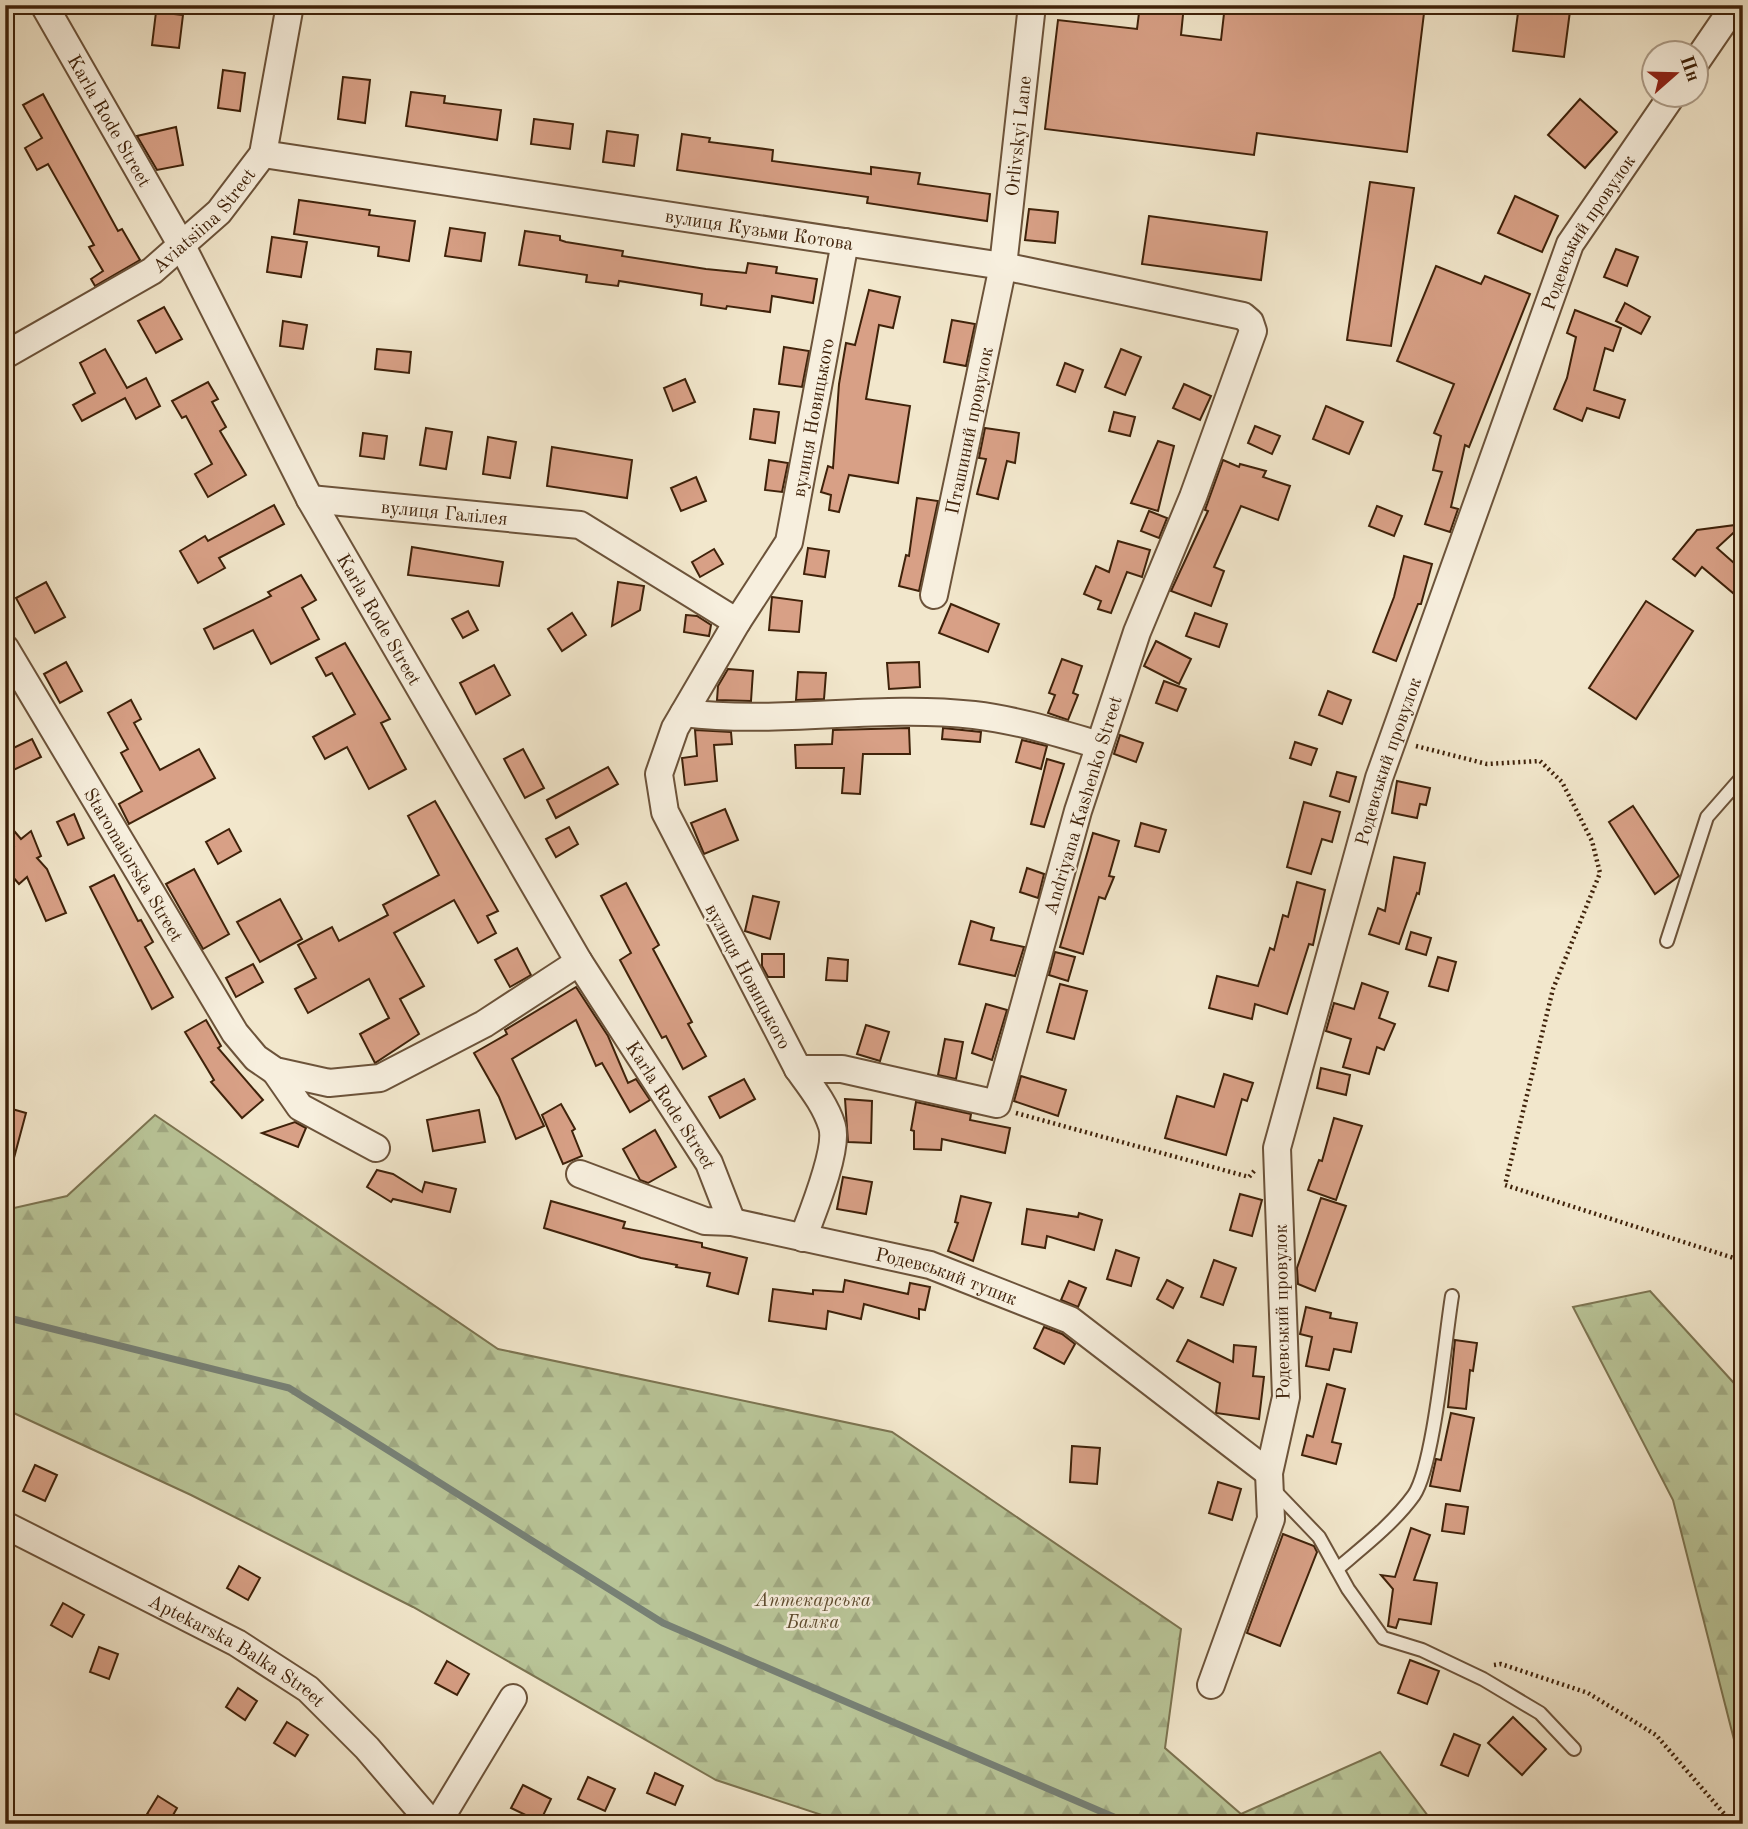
<svg xmlns="http://www.w3.org/2000/svg" width="1748" height="1829" font-family="'Old Standard TT',serif">
	<style>
		.forest { fill: url(#forest-firs); stroke: #7c7451; stroke-width: 2 }
		.lines { fill: none; stroke-linecap: round; stroke-linejoin: round }
		.stream { stroke: #778075; stroke-width: 7 }
		.building { fill: #d8a086; stroke: #3f220a; stroke-width: 2 }
		.service-casing { stroke: #6c533a; stroke-width: 16 }
		.minor-casing { stroke: #6c533a; stroke-width: 30 }
		.path { stroke: #3f220a; stroke-width: 4.5; stroke-dasharray: 2 3.5; stroke-linecap: butt }
		.service { stroke: #f7efde; stroke-width: 12 }
		.minor { stroke: #f7efde; stroke-width: 26 }
		.labels { text-anchor: middle; stroke-width: 5; stroke-linejoin: round; paint-order: stroke }
		.street-label { font-size: 19px; fill: #3f220a; stroke: #f7efde }
		.park-label { font-size: 19px; font-style: italic; fill: #5e4b2e; stroke: #f7efde }
	</style>
	<defs>
		<pattern id="forest-firs" width="22" height="20" patternUnits="userSpaceOnUse" patternTransform="scale(1.75)"><rect width="22" height="20" fill="#b9c598"/><path d="M5 1l3.5 6h-7zM16 11l3.5 6h-7z" fill="#a0a982"/></pattern>
	</defs>
	<rect width="100%" height="100%" fill="#f2e7cc"/>
	<filter id="stains"><feTurbulence type="fractalNoise" baseFrequency=".00286" numOctaves="4"/><feColorMatrix values="0 0 0 0 .2 0 0 0 0 .09 0 0 0 0 .02 0 0 0 .5 -.17"/></filter>
	<radialGradient id="worn" r=".72"><stop offset=".6" stop-color="#630" stop-opacity="0"/><stop offset="1" stop-color="#630" stop-opacity=".3"/></radialGradient>
	<g class="forest">
		<path d="M155,1115l343,234 394,83 289,197 -16,119 76,66 139,-62 54,72h-585l-133,-44 -303,-173 -222,-112 -186,-86v-199l62,-14z"/>
		<path d="M1650,1291l93,102v382l-70,-275 -100,-193z"/>
	</g>
	<g class="lines">
		<path class="stream" d="M5,1317l284,71 374,235 467,201"/>
	</g>
	<g class="building">
		<path d="M1140,5h44l-3,30 40,5 4,-35h200l-18,147 -150,-19 -3,22 -209,-26 13,-109 79,9z"/>
		<path d="M1519,5l51,6 -6,46 -51,-6z"/>
		<path d="M156,12l27,3 -4,33 -27,-3z"/>
		<path d="M223,70l22,3 -5,38 -22,-3z"/>
		<path d="M343,77l27,3 -5,43 -27,-4z"/>
		<path d="M411,92l34,4 -1,7 57,7 -4,30 -91,-14z"/>
		<path d="M43,94l75,137 4,-2 18,31 -45,26 -4,-7 12,-8 -14,-24 5,-2 -46,-81 -11,6 -12,-22 17,-10 -19,-33z"/>
		<path d="M1580,99l37,33 -32,36 -37,-33z"/>
		<path d="M534,119l39,5 -3,25 -39,-5z"/>
		<path d="M176,127l7,38 -26,5 -20,-34z"/>
		<path d="M607,131l31,4 -4,31 -31,-4z"/>
		<path d="M682,134l28,4 -1,4 64,8 -1,11 99,13v-7l49,6 -2,11 72,10 -3,27 -120,-18 1,-6 -191,-27z"/>
		<path d="M1370,182l44,6 -23,158 -44,-6z"/>
		<path d="M1515,196l43,20 -16,36 -44,-19z"/>
		<path d="M299,200l71,10 -1,5 46,6 -6,40 -31,-5 1,-9 -85,-13z"/>
		<path d="M1029,209l29,3 -3,31 -30,-3z"/>
		<path d="M1149,216l118,16 -6,48 -119,-16z"/>
		<path d="M450,228l35,5 -4,28 -36,-5z"/>
		<path d="M525,231l35,5v4l6,2 57,9 -1,5 84,13 40,4 2,-10 29,4 -1,6 41,6 -4,24 -41,-7 -2,16 -43,-6 -1,3 -25,-4 1,-11 -83,-13 -1,5 -32,-4 1,-7 -68,-10z"/>
		<path d="M272,237l35,5 -6,35 -34,-5z"/>
		<path d="M1616,249l22,8 -11,29 -23,-9z"/>
		<path d="M1436,266l45,18 4,-8 45,18 -61,153 -4,-2 -14,62 7,2 -8,23 -25,-8 17,-52 -9,-2 8,-34 -7,-3 20,-49 -57,-23z"/>
		<path d="M869,290l31,7 -7,31 -14,-3 -13,74 44,7 -12,77 -49,-8 -10,37 -10,-2 2,-15 -10,-3 7,-26 5,2 6,-84 7,-41 9,2z"/>
		<path d="M1625,303l25,14 -9,17 -25,-13z"/>
		<path d="M164,307l18,32 -26,14 -18,-32z"/>
		<path d="M1575,310l46,18 -8,23 -8,-3 -11,42 31,10 -6,18 -32,-10 -5,13 -28,-12 13,-31 9,-41 -9,-4z"/>
		<path d="M952,320l23,4 -9,42 -22,-4z"/>
		<path d="M283,321l24,4 -4,24 -23,-3z"/>
		<path d="M784,347l25,4 -7,36 -23,-3z"/>
		<path d="M105,349l22,39 19,-10 14,28 -24,13 -11,-21 -43,23 -9,-16 22,-12 -15,-30z"/>
		<path d="M377,349l34,3 -2,21 -34,-4z"/>
		<path d="M1121,349l20,8 -16,38 -20,-8z"/>
		<path d="M1065,363l18,7 -8,22 -18,-7z"/>
		<path d="M685,379l10,23 -22,9 -9,-23z"/>
		<path d="M208,382l10,17 -6,3 14,25 -6,4 26,44 -38,22 -13,-23 17,-10 -26,-48 -4,2 -10,-17z"/>
		<path d="M1184,384l27,12 -11,24 -27,-12z"/>
		<path d="M1326,406l37,16 -14,32 -36,-15z"/>
		<path d="M754,409l25,3 -4,31 -25,-4z"/>
		<path d="M1114,412l21,5 -5,19 -21,-5z"/>
		<path d="M1255,426l25,10 -8,18 -24,-11z"/>
		<path d="M426,428l26,4 -6,37 -26,-4z"/>
		<path d="M985,428l34,5 -4,30 -8,-2 -9,38 -21,-5 9,-35 -7,-1z"/>
		<path d="M363,433l24,3 -3,23 -24,-3z"/>
		<path d="M488,437l28,5 -6,36 -27,-4z"/>
		<path d="M1158,441l16,5 -16,65 -27,-8z"/>
		<path d="M552,447l80,13 -5,38 -80,-12z"/>
		<path d="M769,460l19,3 -6,29 -17,-2z"/>
		<path d="M1223,460l16,7 1,-3 26,7 -3,6 27,9 -12,34 -37,-14 -27,61 10,4 -13,35 -40,-15 37,-80 -3,-1z"/>
		<path d="M696,477l10,24 -25,10 -10,-23z"/>
		<path d="M917,498l21,3 -19,90 -20,-5 7,-31 3,1z"/>
		<path d="M274,505l10,19 -65,34 6,10 -27,15 -18,-32 25,-15 3,5z"/>
		<path d="M1377,506l25,10 -8,20 -25,-10z"/>
		<path d="M1149,511l18,7 -8,20 -18,-7z"/>
		<path d="M1743,524l-26,24 26,23v11l-10,11 -31,-26 -7,9 -22,-17 24,-29z"/>
		<path d="M1118,541l32,9 -8,27 -15,-5 -16,41 -13,-4 3,-8 -17,-7 12,-28 13,6z"/>
		<path d="M412,547l91,15 -4,24 -91,-11z"/>
		<path d="M808,548l21,3 -4,26 -21,-3z"/>
		<path d="M714,549l9,15 -23,13 -8,-15z"/>
		<path d="M1404,556l28,8 -11,40h-3l-22,57 -23,-9 21,-55z"/>
		<path d="M301,575l15,25 -14,8 17,31 -48,25 -18,-34 -39,19 -10,-20 67,-33 -3,-4z"/>
		<path d="M46,582l19,35 -30,16 -19,-35z"/>
		<path d="M618,582l26,4 -4,24 -28,16z"/>
		<path d="M772,597l30,4 -3,31 -30,-2z"/>
		<path d="M1646,601l47,30 -57,88 -47,-31z"/>
		<path d="M951,604l48,20 -11,28 -49,-19z"/>
		<path d="M468,611l10,19 -15,8 -11,-19z"/>
		<path d="M572,613l14,22 -24,16 -14,-22z"/>
		<path d="M1195,613l32,11 -8,23 -33,-11z"/>
		<path d="M686,615l11,1 14,9 -2,11 -25,-4z"/>
		<path d="M1156,641l35,18 -12,25 -35,-18z"/>
		<path d="M345,643l45,76 -9,4 25,46 -37,20 -22,-42 -22,12 -12,-22 42,-23 -23,-41 -6,3 -10,-18z"/>
		<path d="M1062,659l20,7 -9,27 5,2 -10,25 -20,-7 7,-18 -6,-2z"/>
		<path d="M66,662l16,29 -22,12 -16,-29z"/>
		<path d="M919,662l1,25 -31,2 -2,-26z"/>
		<path d="M494,665l16,30 -34,19 -16,-31z"/>
		<path d="M728,669l25,2 -2,30 -34,-1 1,-14z"/>
		<path d="M798,672l28,1 -2,26 -28,1z"/>
		<path d="M1164,681l22,8 -9,22 -21,-8z"/>
		<path d="M1328,691l23,9 -9,24 -23,-9z"/>
		<path d="M131,700l10,19 -7,4 26,47 39,-21 16,29 -86,46 -10,-20 23,-13 -21,-38 7,-4 -20,-36z"/>
		<path d="M909,728l1,26h-47l-3,40 -18,-1 2,-25h-48l-1,-23 37,-1 1,-14z"/>
		<path d="M943,728l38,4 -1,10 -38,-3z"/>
		<path d="M695,730l36,2 1,12 -18,1 3,36 -32,4 -3,-27 15,-2z"/>
		<path d="M1120,735l23,8 -7,19 -22,-8z"/>
		<path d="M32,739l9,18 -36,17v-22z"/>
		<path d="M1022,740l25,6 -6,23 -25,-7z"/>
		<path d="M1295,742l22,7 -6,16 -21,-7z"/>
		<path d="M523,749l21,39 -19,10 -21,-39z"/>
		<path d="M1047,759l17,5 -20,63 -13,-3z"/>
		<path d="M608,767l10,17 -62,34 -9,-18z"/>
		<path d="M1337,772l19,5 -7,25 -19,-6z"/>
		<path d="M1397,781l33,7 -4,17 -6,-1 -3,14 -25,-5z"/>
		<path d="M435,801l63,110 -11,5 9,17 -18,10 -24,-43 -60,33 30,53 -24,13 19,35 -44,29 -15,-29 29,-16 -20,-39 -61,34 -13,-24 21,-11 -18,-33 34,-18 7,14 49,-26 -5,-10 56,-30 -31,-59z"/>
		<path d="M1304,802l36,10 -8,30 -10,-3 -11,35 -24,-7z"/>
		<path d="M1633,806l46,70 -24,18 -46,-72z"/>
		<path d="M725,809l13,31 -34,14 -13,-31z"/>
		<path d="M74,814l10,24 -16,7 -11,-23z"/>
		<path d="M1141,823l25,7 -7,22 -24,-6z"/>
		<path d="M9,825l12,14 10,-8 10,25 -4,2 10,11 19,44 -20,8 -19,-44 -8,7 -14,-16v-15l9,-7 -8,-18z"/>
		<path d="M569,827l9,17 -22,13 -10,-18z"/>
		<path d="M229,829l12,22 -23,13 -12,-22z"/>
		<path d="M1093,833l26,8 -10,35 5,1 -9,22 -6,-2 -16,57 -23,-7z"/>
		<path d="M1394,857l31,6 -6,31 -2,-1 -18,51 -30,-10 9,-26 7,3z"/>
		<path d="M1027,868l17,6 -6,24 -18,-6z"/>
		<path d="M194,869l35,65 -26,15 -37,-65z"/>
		<path d="M114,875l24,46 3,-1 12,22 -8,5 28,50 -21,12 -62,-122z"/>
		<path d="M1297,882l28,8 -12,55 -4,-1 -22,70 -32,-10 -3,15 -43,-11 8,-32 41,10 12,-38 4,2 9,-35 5,2z"/>
		<path d="M626,883l33,62 -6,4 39,73 -4,2 18,32 -23,13 -17,-33 -4,2 -42,-78 11,-7 -30,-57z"/>
		<path d="M753,896l26,6 -9,37 -25,-8z"/>
		<path d="M280,899l22,40 -42,23 -23,-40z"/>
		<path d="M971,921l23,7 -3,12 33,7 -9,29 -56,-12z"/>
		<path d="M1411,932l20,6 -5,17 -20,-6z"/>
		<path d="M517,948l14,27 -21,12 -15,-27z"/>
		<path d="M1055,952l20,5 -7,24 -19,-6z"/>
		<path d="M762,954h22v23h-16l-6,-11z"/>
		<path d="M1438,957l18,5 -8,29 -19,-5z"/>
		<path d="M828,958l20,2 -1,21 -21,-1z"/>
		<path d="M253,964l10,18 -27,15 -10,-19z"/>
		<path d="M1362,983l26,9 -9,26 16,6 -11,26 -7,-3 -8,27 -26,-7 8,-28 -25,-8 8,-28 20,6z"/>
		<path d="M1060,984l27,7 -13,48 -27,-7z"/>
		<path d="M576,987l32,49 20,47 8,-4 14,21 -20,12 -28,-49 -6,3 -20,-46 -64,39 32,67 -28,13 -17,-42 -25,-44 33,-19 -2,-4z"/>
		<path d="M986,1004l21,6 -15,50 -20,-7z"/>
		<path d="M206,1020l15,26 -3,2 45,52 -21,18 -31,-36 3,-2 -29,-48z"/>
		<path d="M866,1025l23,7 -9,29 -23,-7z"/>
		<path d="M945,1039l18,3 -7,37 -18,-4z"/>
		<path d="M1321,1068l29,7 -4,20 -29,-7z"/>
		<path d="M1224,1074l29,9 -6,18 -5,-2 -16,56 -61,-17 12,-42 37,11z"/>
		<path d="M1021,1076l45,14 -8,26 -44,-15z"/>
		<path d="M744,1079l11,20 -35,19 -11,-21z"/>
		<path d="M845,1099l27,2 -1,42 -23,-1z"/>
		<path d="M916,1102l55,12 -1,6 40,8 -5,25 -63,-14 -1,11 -27,-1v-18l-3,-1z"/>
		<path d="M561,1104l14,25 -3,2 10,25 -19,8 -21,-49z"/>
		<path d="M5,1107l21,6 -15,56 -6,-1z"/>
		<path d="M479,1110l6,32 -52,9 -6,-31z"/>
		<path d="M1334,1118l28,8 -26,74 -28,-10 11,-30 3,1z"/>
		<path d="M295,1122l11,6 -8,19 -36,-14z"/>
		<path d="M655,1130l21,37 -28,16 -8,-3 -17,-31z"/>
		<path d="M377,1170l16,4 29,18 3,-10 31,7 -6,23 -57,-13 -2,3 -24,-15z"/>
		<path d="M843,1177l29,5 -6,32 -29,-5z"/>
		<path d="M1240,1194l22,6 -10,36 -22,-6z"/>
		<path d="M961,1196l30,7 -18,58 -25,-10 10,-28 -3,-1z"/>
		<path d="M1321,1198l25,8 -31,85 -17,-7 -1,-16z"/>
		<path d="M551,1201l74,21 -2,6 79,15v4l45,11 -9,36 -31,-8 3,-13 -34,-6 1,-2 -36,-7 -97,-30z"/>
		<path d="M1027,1209l51,8 1,-4 23,7 -8,30 -47,-14 -2,12 -23,-4z"/>
		<path d="M1116,1250l23,8 -8,28 -24,-7z"/>
		<path d="M1214,1260l22,8 -13,37 -22,-8z"/>
		<path d="M845,1280l63,14 2,-11 20,4 -5,23 -6,-1v10l-55,-15 -3,15 -33,-8 -2,18 -57,-8 4,-32 40,5v-4l30,2z"/>
		<path d="M1167,1280l16,8 -10,20 -16,-9z"/>
		<path d="M1069,1281l17,7 -8,19 -17,-7z"/>
		<path d="M1306,1307l25,6 -1,5 27,5 -6,29 -17,-3 -5,21 -23,-4 6,-29 -12,-3z"/>
		<path d="M1044,1327l18,7 13,10 -11,20 -30,-16z"/>
		<path d="M1188,1340l45,22 1,-17 22,2 -3,29 11,1 -5,42 -43,-6 4,-30 -43,-22z"/>
		<path d="M1455,1340l22,3 -4,28 -3,-1 -4,39 -18,-2z"/>
		<path d="M1327,1384l18,5 -13,53 9,2 -5,20 -34,-9 5,-20 6,2z"/>
		<path d="M1451,1413l23,5 -14,73 -30,-5 6,-27 5,1z"/>
		<path d="M1072,1446l28,2 -3,36 -27,-2z"/>
		<path d="M35,1465l22,10 -12,26 -22,-10z"/>
		<path d="M1218,1482l23,7 -9,31 -23,-7z"/>
		<path d="M1446,1504l22,3 -4,27 -22,-3z"/>
		<path d="M1411,1528l19,7 -16,45 23,3 -6,41 -32,-5 -3,9 -8,-2 5,-37 -12,-14 14,2z"/>
		<path d="M1283,1534l31,12 3,6 -37,94 -33,-13z"/>
		<path d="M239,1566l21,12 -12,22 -21,-12z"/>
		<path d="M63,1603l21,12 -12,22 -21,-12z"/>
		<path d="M99,1647l19,7 -9,25 -19,-7z"/>
		<path d="M1410,1660l29,11 -12,33 -29,-11z"/>
		<path d="M447,1661l22,13 -12,21 -22,-12z"/>
		<path d="M238,1688l19,13 -12,19 -19,-13z"/>
		<path d="M1513,1717l33,32 -24,26 -34,-32z"/>
		<path d="M287,1722l21,13 -13,21 -21,-13z"/>
		<path d="M1454,1734l26,11 -12,31 -27,-11z"/>
		<path d="M655,1773l28,13 -8,19 -28,-12z"/>
		<path d="M588,1777l27,12 -10,22 -27,-12z"/>
		<path d="M523,1785l28,14 -11,23 -29,-14z"/>
		<path d="M158,1796l19,12 -9,16 -21,-10z"/>
	</g>
	<g class="lines">
		<g class="service-casing">
			<g id="service">
				<path d="M1667,941l40,-124 36,-41"/>
				<path d="M1272,1488l47,49 29,52 35,49 39,12 61,29 57,34 34,36"/>
				<path d="M1337,1569c26,-22 57,-46 77,-74 20,-30 31,-157 38,-199"/>
			</g>
		</g>
		<g class="minor-casing">
			<g id="minor">
				<path id="s1" d="M44,5l138,241 128,253 269,463 130,201 23,59"/>
				<path d="M1696,62l37,-54"/>
				<path id="s2" d="M263,154l740,112 240,50 7,6 3,9 -60,166 -56,135 -59,179 -81,293 -155,-35h-44"/>
				<path id="s3" d="M5,355l147,-84 67,-59 44,-58 27,-149"/>
				<path id="s4" d="M310,499l270,26 157,97"/>
				<path id="s5" d="M934,595l69,-329 29,-261"/>
				<path id="s6" d="M5,648l230,385 21,25 19,13 54,12 51,-5 104,-54 95,-62"/>
				<path d="M684,713c96,12 193,-9 290,2 43,5 84,18 125,30"/>
				<path d="M275,1071l25,36 76,41"/>
				<path id="s7" d="M580,1174l125,47 27,1 198,43 140,55 199,153"/>
				<path id="s8" d="M803,1238c9,-24 36,-89 29,-112 -7,-22 -21,-39 -34,-57l-133,-257 -6,-38 16,-46 62,-106 52,-80 56,-300"/>
				<path id="s9" d="M5,1525l232,118 71,46 59,59 65,76"/>
				<path id="s10" d="M1211,1685l60,-166 -2,-46 17,-76 -9,-249 102,-370 191,-534 103,-150"/>
				<path d="M437,1824l76,-126"/>
			</g>
		</g>
		<g class="path">
			<path d="M1416,746l71,18 53,-3 22,21 30,59 8,32 -47,116 -48,196 238,76"/>
			<path d="M1016,1113l233,64 6,-7"/>
			<path d="M1494,1665l7,-1 87,29 68,42 77,89"/>
		</g>
		<use href="#service" class="service"/>
		<use href="#minor" class="minor"/>
	</g>
	<g class="labels">
		<g class="street-label">
			<text dy="7" stroke="none"><textPath href="#s1" startOffset="133">Karla Rode Street</textPath></text>
			<text dy="7" stroke="none"><textPath href="#s5" startOffset="467">Orlivskyi Lane</textPath></text>
			<text dy="7" stroke="none"><textPath href="#s3" startOffset="242">Aviatsiina Street</textPath></text>
			<text dy="7" stroke="none"><textPath href="#s2" startOffset="502">вулиця Кузьми Котова</textPath></text>
			<text dy="7" stroke="none"><textPath href="#s10" startOffset="1519">Родевський провулок</textPath></text>
			<text dy="7" stroke="none"><textPath href="#s8" startOffset="905">вулиця Новицького</textPath></text>
			<text dy="7" stroke="none"><textPath href="#s5" startOffset="168">Пташиний провулок</textPath></text>
			<text dy="7" stroke="none"><textPath href="#s4" startOffset="135">вулиця Галілея</textPath></text>
			<text dy="7" stroke="none"><textPath href="#s1" startOffset="700">Karla Rode Street</textPath></text>
			<text dy="7" stroke="none"><textPath href="#s10" startOffset="952">Родевський провулок</textPath></text>
			<text transform="translate(1082 805) rotate(-73)" y="7">Andriyana Kashenko Street</text>
			<text dy="7" stroke="none"><textPath href="#s6" startOffset="252">Staromaiorska Street</textPath></text>
			<text transform="translate(749 976) rotate(62)" y="7">вулиця Новицького</text>
			<text dy="7" stroke="none"><textPath href="#s1" startOffset="1267">Karla Rode Street</textPath></text>
			<text dy="7" stroke="none"><textPath href="#s7" startOffset="382">Родевський тупик</textPath></text>
			<text transform="translate(1281 1312) rotate(-91)" y="7">Родевський провулок</text>
			<text dy="7" stroke="none"><textPath href="#s9" startOffset="264">Aptekarska Balka Street</textPath></text>
		</g>
		<g class="park-label">
			<text x="813" y="1606">Аптекарська<tspan x="813" dy="22">Балка</tspan></text>
		</g>
	</g>
	<rect width="1748" height="1829" fill="none" stroke="#f2e7cc" stroke-width="28"/>
	<rect x="7" y="7" width="1734" height="1815" fill="none" stroke="#3f220a" stroke-width="3.5"/>
	<rect x="14" y="14" width="1720" height="1801" fill="none" stroke="#3f220a" stroke-width="2"/>
	<g transform="translate(1675 74) rotate(70)"><circle r="33" fill="#f7efde" stroke="#ad9d89" stroke-width="2"/>
	<path d="M0-5L12 26L0 18L-12 26Z" fill="#8f2418"/>
	<text y="-10" font-size="19" font-weight="bold" text-anchor="middle" fill="#3f220a">Пн</text>
	</g>
	<rect width="100%" height="100%" filter="url(#stains)"/>
	<rect width="100%" height="100%" fill="url(#worn)"/>
</svg>
